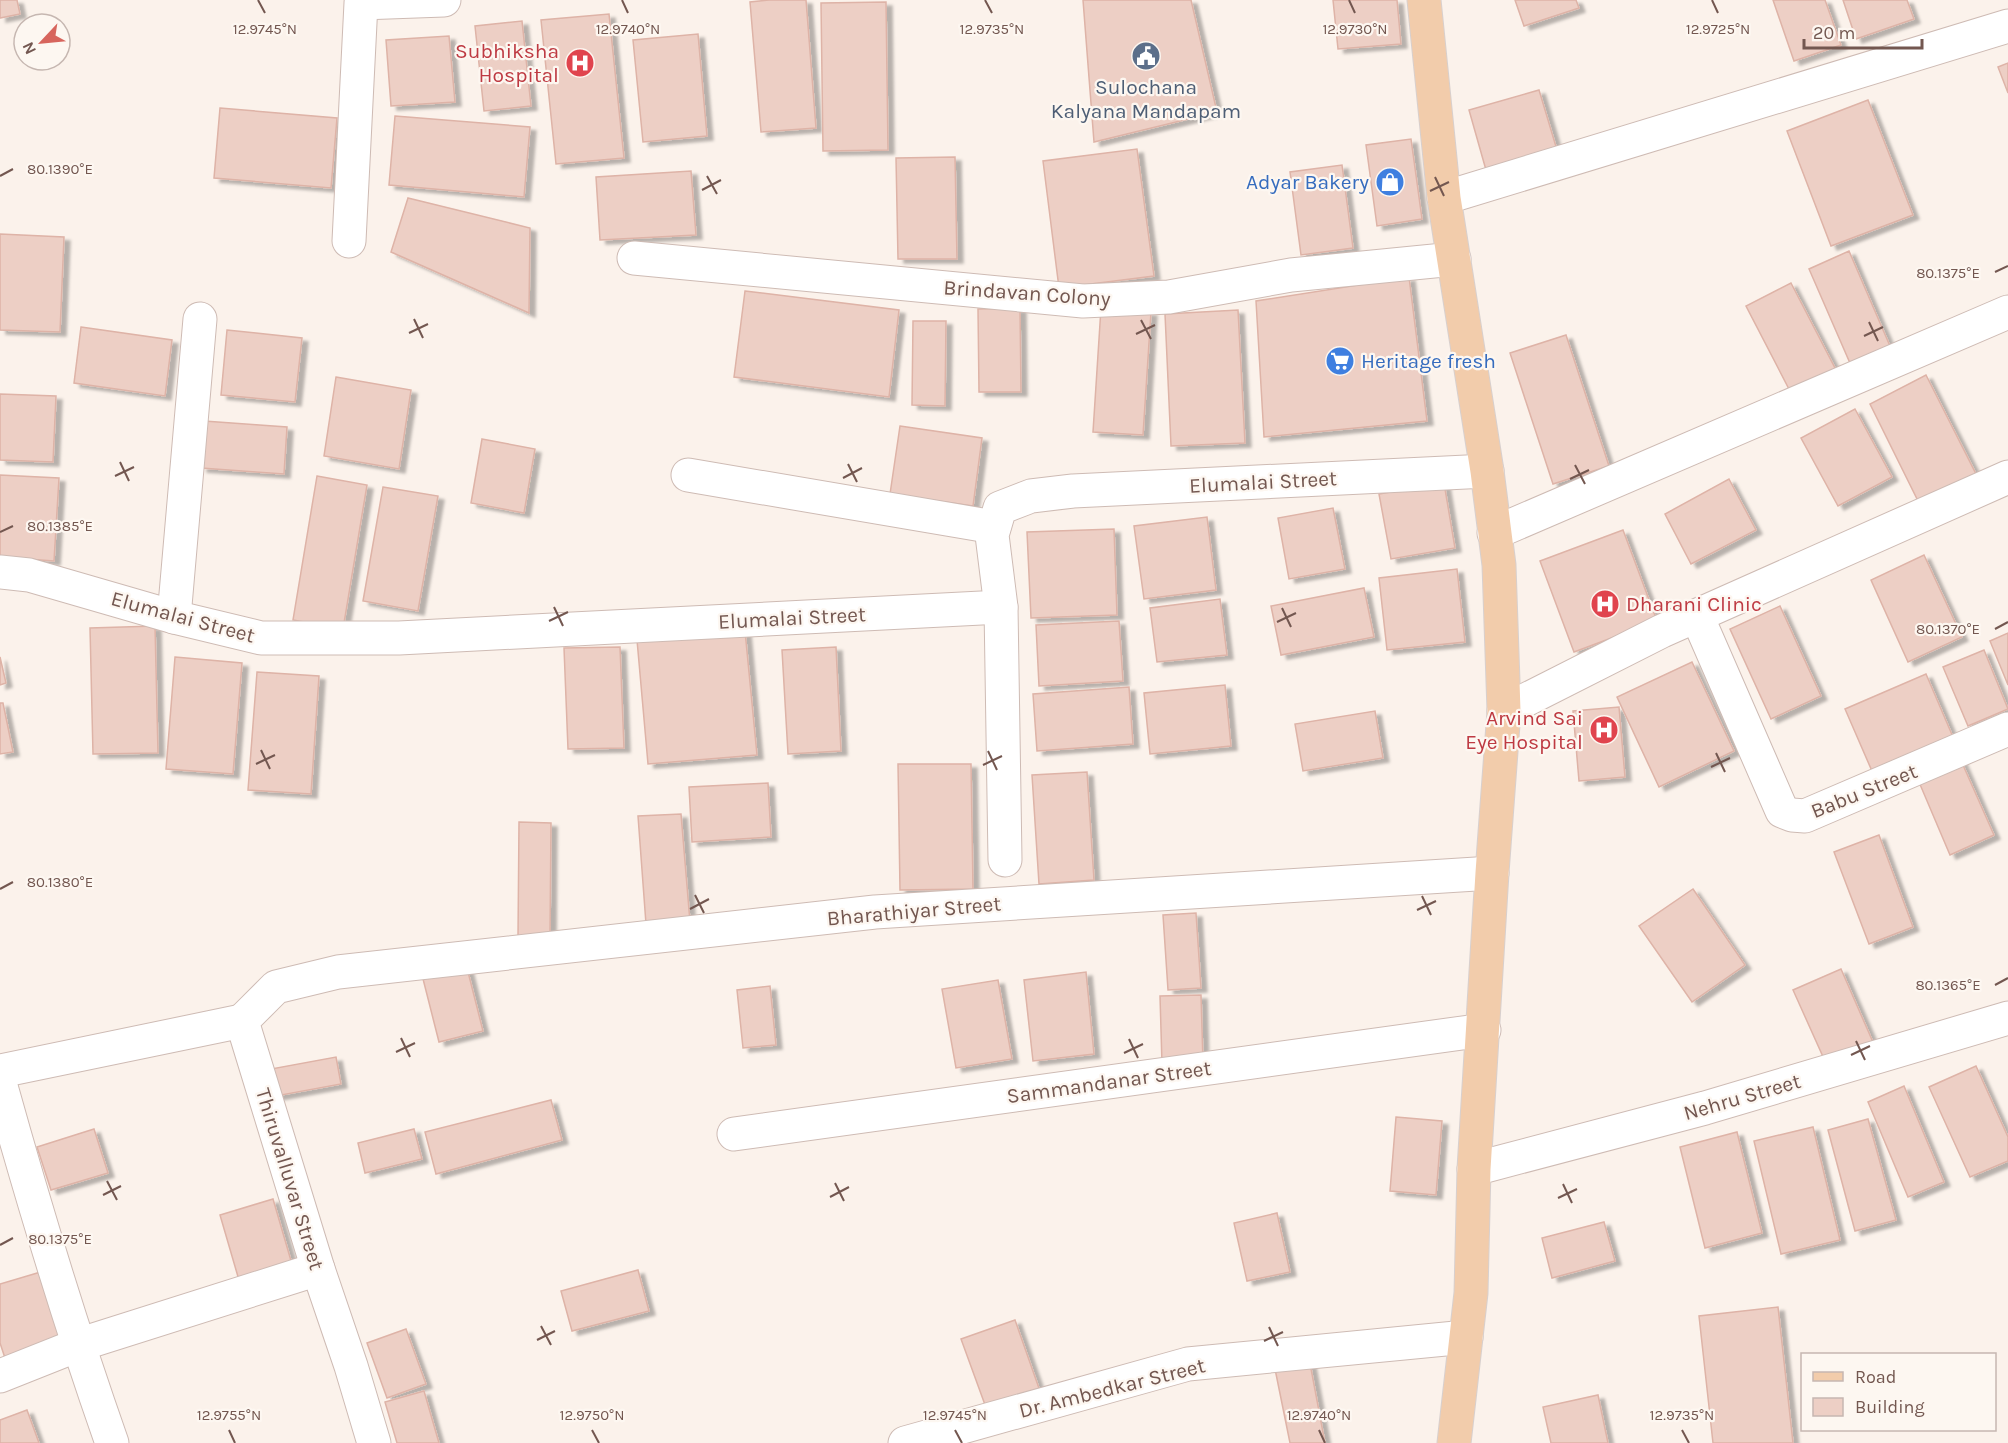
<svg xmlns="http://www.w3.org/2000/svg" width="2008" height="1443" font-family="Karla,sans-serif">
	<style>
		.building { fill: #edcfc5; stroke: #deb3a7; stroke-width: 1.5; filter: url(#shadow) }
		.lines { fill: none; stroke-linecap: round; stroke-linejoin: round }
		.minor-casing { stroke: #cebbb4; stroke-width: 35 }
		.major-casing { stroke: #d8d0ce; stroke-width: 35 }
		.minor { stroke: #fff; stroke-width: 33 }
		.major { stroke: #f2ccab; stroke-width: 33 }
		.ticks { fill: none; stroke: #735750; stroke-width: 2 }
		.labels { text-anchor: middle; stroke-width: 4.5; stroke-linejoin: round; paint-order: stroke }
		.health-label { font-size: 21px; fill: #be3a42; stroke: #fdf7f1; text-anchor: end }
		.service-label { font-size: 21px; fill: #4e5e75; stroke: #fdf7f1 }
		.shop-label { font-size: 21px; fill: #366cbe; stroke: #fdf7f1; text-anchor: end }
		.street-label { font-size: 21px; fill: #735750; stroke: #fdf7f1 }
		.ticks-label { font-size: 15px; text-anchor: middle; fill: #735750; stroke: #fdf7f1; stroke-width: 4.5; stroke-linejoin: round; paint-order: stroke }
	</style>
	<defs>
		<filter id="shadow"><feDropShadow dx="6" dy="4" stdDeviation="1.5" flood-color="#0004"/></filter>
	</defs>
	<rect width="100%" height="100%" fill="#fbf2eb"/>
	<g class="building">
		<path d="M0,0h17l3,14 -20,4z"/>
		<path d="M769,0h37l10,128 -55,4 -11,-130z"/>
		<path d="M1083,0h108l26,112 -123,30z"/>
		<path d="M1333,0h64l4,44 -63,5z"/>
		<path d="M1515,0h61l3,8 -55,18z"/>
		<path d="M1773,0h52l16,45 -47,16z"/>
		<path d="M1843,0h64l7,19 -58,20z"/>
		<path d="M886,2l2,148 -65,1 -2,-148z"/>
		<path d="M609,14l15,144 -68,6 -15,-144z"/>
		<path d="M522,21l9,85 -47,5 -9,-85z"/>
		<path d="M698,34l9,102 -64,6 -10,-102z"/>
		<path d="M449,36l6,66 -64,4 -5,-66z"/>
		<path d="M2008,63v30l-10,-26z"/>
		<path d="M1539,90l18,60 -71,20 -17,-60z"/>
		<path d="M1868,100l45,115 -82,31 -44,-115z"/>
		<path d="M220,108l117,10 -6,70 -117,-10z"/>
		<path d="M395,116l135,11 -6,70 -135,-12z"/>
		<path d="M1411,139l11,80 -45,7 -11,-81z"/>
		<path d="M1137,149l17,127 -95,12 -16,-127z"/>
		<path d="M955,157l2,102h-59l-2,-101z"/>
		<path d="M1342,165l11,83 -52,7 -11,-83z"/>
		<path d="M691,171l5,64 -96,5 -4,-63z"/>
		<path d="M408,198l122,30 -1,85 -138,-61z"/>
		<path d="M0,234l64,3 -4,95 -60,-2z"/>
		<path d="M1849,251l44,102 -40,17 -44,-101z"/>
		<path d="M1409,277l18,144 -163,16 -8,-136z"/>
		<path d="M1791,283l45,87 -45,23 -45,-87z"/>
		<path d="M745,291l154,19 -10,87 -155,-20z"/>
		<path d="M1020,308l1,84h-42l-1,-83z"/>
		<path d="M1101,308l50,4 -8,123 -50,-3z"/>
		<path d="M1238,310l7,133 -74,3 -6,-132z"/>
		<path d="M913,321h33l-1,85 -33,-1z"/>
		<path d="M81,327l91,13 -7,56 -91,-13z"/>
		<path d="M227,330l75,8 -7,64 -74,-7z"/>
		<path d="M1566,335l43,131 -56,18 -43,-131z"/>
		<path d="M1926,375l53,105 -57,29 -52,-105z"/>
		<path d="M336,377l75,13 -12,79 -75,-13z"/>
		<path d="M0,394l56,2 -3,66 -53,-2z"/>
		<path d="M1855,409l37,68 -54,29 -37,-68z"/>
		<path d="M204,421l83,6 -3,47 -83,-6z"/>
		<path d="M900,426l82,12 -9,68 -83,-12z"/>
		<path d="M482,439l53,10 -11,64 -53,-10z"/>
		<path d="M0,475l59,3 -5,83 -54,-4z"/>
		<path d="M317,476l50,9 -24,144 -50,-9z"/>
		<path d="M1729,479l27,51 -65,34 -26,-50z"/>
		<path d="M1444,483l11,65 -64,11 -12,-65z"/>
		<path d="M383,487l55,9 -20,115 -55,-10z"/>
		<path d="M1333,508l12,61 -56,10 -11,-61z"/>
		<path d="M1207,517l9,73 -72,9 -10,-73z"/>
		<path d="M1114,529l3,86 -86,3 -4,-86z"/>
		<path d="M1623,530l34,91 -83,31 -34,-91z"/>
		<path d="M1924,555l38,82 -54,25 -37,-82z"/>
		<path d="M1457,569l8,73 -78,8 -8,-72z"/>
		<path d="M1364,588l10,49 -93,18 -10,-49z"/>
		<path d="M1220,599l7,56 -70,7 -7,-54z"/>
		<path d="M1780,606l41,90 -50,23 -41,-90z"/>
		<path d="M1119,621l4,60 -84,5 -3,-61z"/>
		<path d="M155,626l3,127 -65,1 -3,-126z"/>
		<path d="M745,631l12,124 -109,9 -11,-124z"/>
		<path d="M2008,633v52l-18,-44z"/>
		<path d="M620,647l4,101 -56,1 -4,-101z"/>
		<path d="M836,647l5,104 -53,3 -6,-104z"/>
		<path d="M1984,650l24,59 -40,17 -25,-59z"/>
		<path d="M0,657l6,26 -6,2z"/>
		<path d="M175,657l67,6 -9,111 -67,-5z"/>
		<path d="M1692,662l42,89 -75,36 -42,-90z"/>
		<path d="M257,672l62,4 -8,118 -63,-4z"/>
		<path d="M1926,674l30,70 -81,34 -30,-69z"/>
		<path d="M1225,685l6,61 -81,8 -6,-61z"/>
		<path d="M1129,687l4,57 -96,7 -4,-57z"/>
		<path d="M0,703h3l10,49 -13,2z"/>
		<path d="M1619,707l6,70 -46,4 -6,-70z"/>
		<path d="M1375,711l8,47 -80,13 -8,-47z"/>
		<path d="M1959,756l35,79 -44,20 -34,-80z"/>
		<path d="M898,764h73l2,125 -73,1z"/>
		<path d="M1087,772l7,108 -55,4 -7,-109z"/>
		<path d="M768,783l3,54 -79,5 -3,-55z"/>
		<path d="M681,814l9,108 -44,2 -8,-108z"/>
		<path d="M519,822l32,1 -1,114h-32z"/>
		<path d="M1879,835l34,92 -44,17 -35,-92z"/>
		<path d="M1693,889l52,76 -53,37 -53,-76z"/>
		<path d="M1196,913l5,75 -33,2 -5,-75z"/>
		<path d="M465,960l18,71 -44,11 -18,-71z"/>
		<path d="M1841,969l35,80 -47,21 -36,-80z"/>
		<path d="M1086,972l8,82 -61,7 -9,-81z"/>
		<path d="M998,980l14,79 -56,9 -14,-79z"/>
		<path d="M770,986l6,59 -33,3 -6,-58z"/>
		<path d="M1201,995l2,67 -41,2 -2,-68z"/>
		<path d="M336,1057l5,27 -65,12 -5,-27z"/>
		<path d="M1976,1066l32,71v24l-38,16 -41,-90z"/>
		<path d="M1904,1086l40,96 -36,15 -40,-95z"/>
		<path d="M551,1100l11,40 -126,34 -11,-42z"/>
		<path d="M1396,1117l46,4 -6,74 -46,-4z"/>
		<path d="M1868,1119l28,101 -41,11 -27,-101z"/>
		<path d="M1813,1127l27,113 -59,14 -27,-113z"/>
		<path d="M94,1129l14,44 -57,17 -14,-43z"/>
		<path d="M414,1129l8,30 -57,14 -7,-30z"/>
		<path d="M1737,1132l25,101 -57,15 -25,-101z"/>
		<path d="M273,1199l21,72 -53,16 -21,-72z"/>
		<path d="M1277,1213l13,59 -43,9 -13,-58z"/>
		<path d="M1604,1222l11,39 -63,17 -10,-40z"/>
		<path d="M638,1270l11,41 -77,20 -11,-40z"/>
		<path d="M44,1271l21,69 -60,18 -5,-15v-59z"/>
		<path d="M1778,1307l15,136h-80l-14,-127z"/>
		<path d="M1015,1320l26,74 -53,19 -27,-74z"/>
		<path d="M406,1329l20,55 -39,14 -20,-55z"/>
		<path d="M1309,1358l16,85h-35l-16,-79z"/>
		<path d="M424,1391l15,52h-42l-12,-41z"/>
		<path d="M1598,1395l10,48h-57l-8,-36z"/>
		<path d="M27,1410l12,33h-39v-23z"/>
	</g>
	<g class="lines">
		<g class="minor-casing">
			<g id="minor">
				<path d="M1444,198l564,-172"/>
				<path d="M349,241l12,-238 83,-3"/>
				<path d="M634,258l449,43 86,-4 122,-22 163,-16"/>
				<path d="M688,475l306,52"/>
				<path d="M1494,533l514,-221"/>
				<path d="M0,572l29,3 145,42 87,21h138l602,-31 -9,-72 8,-27 31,-12 42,-5 414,-20"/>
				<path d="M1001,607l4,253"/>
				<path d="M1697,616l85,195 10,4 13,1 203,-87"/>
				<path d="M174,617l26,-298"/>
				<path d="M1504,711l158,-80 346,-154"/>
				<path d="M0,1071l242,-50"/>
				<path d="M0,1083c34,122 70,241 112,360"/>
				<path d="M734,1134l750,-104"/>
				<path d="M1474,1169l231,-61 303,-90"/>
				<path d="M0,1376l78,-31 240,-76"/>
				<path d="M374,1443l-23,-77 -33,-97 -76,-248 34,-34 62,-15 537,-60 617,-39"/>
				<path d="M905,1443l283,-79 278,-27"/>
			</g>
		</g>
		<g class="major-casing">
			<path id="major" d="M1424,0l20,198 43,273 12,94 5,146 -12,162 -18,296 -3,124 -17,150"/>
		</g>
		<use href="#minor" class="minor"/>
		<use href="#major" class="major"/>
	</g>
	<path class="ticks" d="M258,0l7,13M622,0l6,13M985,0l7,13M1349,0l6,13M1712,0l6,13M0,176l13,-7M707,176l10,18M1435,177l9,19M702,190l19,-10M1430,191l19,-9M1995,272l13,-6M414,319l9,19M1141,320l10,19M1869,322l9,19M409,333l19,-9M1136,334l19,-9M1864,336l19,-9M120,462l9,19M848,464l9,18M1575,465l10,19M115,476l19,-9M843,478l19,-10M1570,479l19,-9M0,532l13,-6M554,607l9,19M1282,608l9,19M549,621l19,-9M1277,622l19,-9M1995,629l13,-7M261,750l9,19M988,751l9,19M1716,753l9,19M256,764l19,-9M983,765l19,-9M1711,767l19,-9M0,889l13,-7M695,895l9,18M1422,896l9,19M690,909l19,-10M1417,910l19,-9M1995,985l13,-7M401,1038l9,19M1129,1039l9,19M1856,1041l9,19M396,1052l19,-9M1124,1053l19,-9M1851,1055l19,-9M107,1181l10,19M835,1183l9,18M1563,1184l9,19M103,1195l18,-9M830,1197l19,-10M1558,1198l19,-9M0,1245l13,-7M541,1326l10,19M1269,1327l9,19M537,1340l18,-9M1264,1341l19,-9M229,1430l6,13M592,1430l7,13M955,1430l7,13M1319,1430l6,13M1682,1430l7,13"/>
	<defs>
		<g id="civic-disc" transform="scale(1.5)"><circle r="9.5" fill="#5c6f8a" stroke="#fdf7f1"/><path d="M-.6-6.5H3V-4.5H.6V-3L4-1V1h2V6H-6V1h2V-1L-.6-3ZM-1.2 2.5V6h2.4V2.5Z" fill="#fff"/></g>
		<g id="hospital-disc" transform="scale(1.5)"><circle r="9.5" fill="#e0444e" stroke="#fdf7f1"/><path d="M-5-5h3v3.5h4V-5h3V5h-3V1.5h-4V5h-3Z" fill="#fff"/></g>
		<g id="shop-disc" transform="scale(1.5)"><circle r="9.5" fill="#3f7fe0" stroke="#fdf7f1"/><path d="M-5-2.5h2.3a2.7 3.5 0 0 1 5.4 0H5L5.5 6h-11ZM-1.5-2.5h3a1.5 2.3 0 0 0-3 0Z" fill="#fff"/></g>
		<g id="supermarket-disc" transform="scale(1.5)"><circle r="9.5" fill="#3f7fe0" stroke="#fdf7f1"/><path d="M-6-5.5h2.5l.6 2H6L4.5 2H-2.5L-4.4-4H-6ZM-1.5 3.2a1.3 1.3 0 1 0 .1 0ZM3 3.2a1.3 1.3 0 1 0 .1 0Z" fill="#fff"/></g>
	</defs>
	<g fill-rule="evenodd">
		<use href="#civic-disc" x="1146" y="56"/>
		<use href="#hospital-disc" x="580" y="63"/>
		<use href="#shop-disc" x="1390" y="182"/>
		<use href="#supermarket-disc" x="1340" y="361"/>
		<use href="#hospital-disc" x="1605" y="604"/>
		<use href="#hospital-disc" x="1604" y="730"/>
	</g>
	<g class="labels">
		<g class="health-label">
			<text x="559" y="58">Subhiksha<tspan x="559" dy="24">Hospital</tspan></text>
			<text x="1626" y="611" text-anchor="start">Dharani Clinic</text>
			<text x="1583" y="725">Arvind Sai<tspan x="1583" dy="24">Eye Hospital</tspan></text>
		</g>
		<g class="service-label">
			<text x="1146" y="94">Sulochana<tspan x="1146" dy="24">Kalyana Mandapam</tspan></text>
		</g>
		<g class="shop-label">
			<text x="1369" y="189">Adyar Bakery</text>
			<text x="1361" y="368" text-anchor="start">Heritage fresh</text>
		</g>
		<g class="street-label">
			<text transform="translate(1027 293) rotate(4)" y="7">Brindavan Colony</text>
			<text transform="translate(1263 482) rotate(-3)" y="7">Elumalai Street</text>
			<text transform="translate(183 617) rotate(15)" y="7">Elumalai Street</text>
			<text transform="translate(792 618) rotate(-3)" y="7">Elumalai Street</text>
			<text transform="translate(1864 791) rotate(-22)" y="7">Babu Street</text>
			<text transform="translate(914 911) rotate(-5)" y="7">Bharathiyar Street</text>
			<text transform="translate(1109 1082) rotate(-8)" y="7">Sammandanar Street</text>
			<text transform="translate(1742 1097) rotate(-16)" y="7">Nehru Street</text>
			<text transform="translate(290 1179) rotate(73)" y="7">Thiruvalluvar Street</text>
			<text transform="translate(1112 1388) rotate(-14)" y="7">Dr. Ambedkar Street</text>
		</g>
	</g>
	<g class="ticks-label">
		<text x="265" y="34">12.9745°N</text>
		<text x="628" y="34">12.9740°N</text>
		<text x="992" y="34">12.9735°N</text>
		<text x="1355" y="34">12.9730°N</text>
		<text x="1718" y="34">12.9725°N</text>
		<text x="60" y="174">80.1390°E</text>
		<text x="1948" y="278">80.1375°E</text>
		<text x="60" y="531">80.1385°E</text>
		<text x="1948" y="634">80.1370°E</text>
		<text x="60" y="887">80.1380°E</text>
		<text x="1948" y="990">80.1365°E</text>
		<text x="60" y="1244">80.1375°E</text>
		<text x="229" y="1420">12.9755°N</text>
		<text x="592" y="1420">12.9750°N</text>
		<text x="955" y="1420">12.9745°N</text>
		<text x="1319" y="1420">12.9740°N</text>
		<text x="1682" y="1420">12.9735°N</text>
	</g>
	<rect x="1801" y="1353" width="195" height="78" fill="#fdf7f1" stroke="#c6b7b1" stroke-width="1.5"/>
	<rect x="1813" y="1372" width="30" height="9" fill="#f2ccab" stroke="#c6b7b1" stroke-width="1.5"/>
	<text x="1855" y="1383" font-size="18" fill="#735750">Road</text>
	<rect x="1813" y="1398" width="30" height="18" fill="#edcfc5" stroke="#c6b7b1" stroke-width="1.5"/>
	<text x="1855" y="1413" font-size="18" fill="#735750">Building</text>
	<g transform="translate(42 42) rotate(244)"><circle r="28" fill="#fdf7f1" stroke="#c6b7b1" stroke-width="1.5"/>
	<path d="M0-4.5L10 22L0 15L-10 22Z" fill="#d7655d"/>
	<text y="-9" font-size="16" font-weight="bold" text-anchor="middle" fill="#735750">N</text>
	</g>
	<path d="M1804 39v9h118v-9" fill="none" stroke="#735750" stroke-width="3"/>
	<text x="1813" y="39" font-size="18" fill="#735750" stroke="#fdf7f1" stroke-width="4.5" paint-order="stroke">20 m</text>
</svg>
